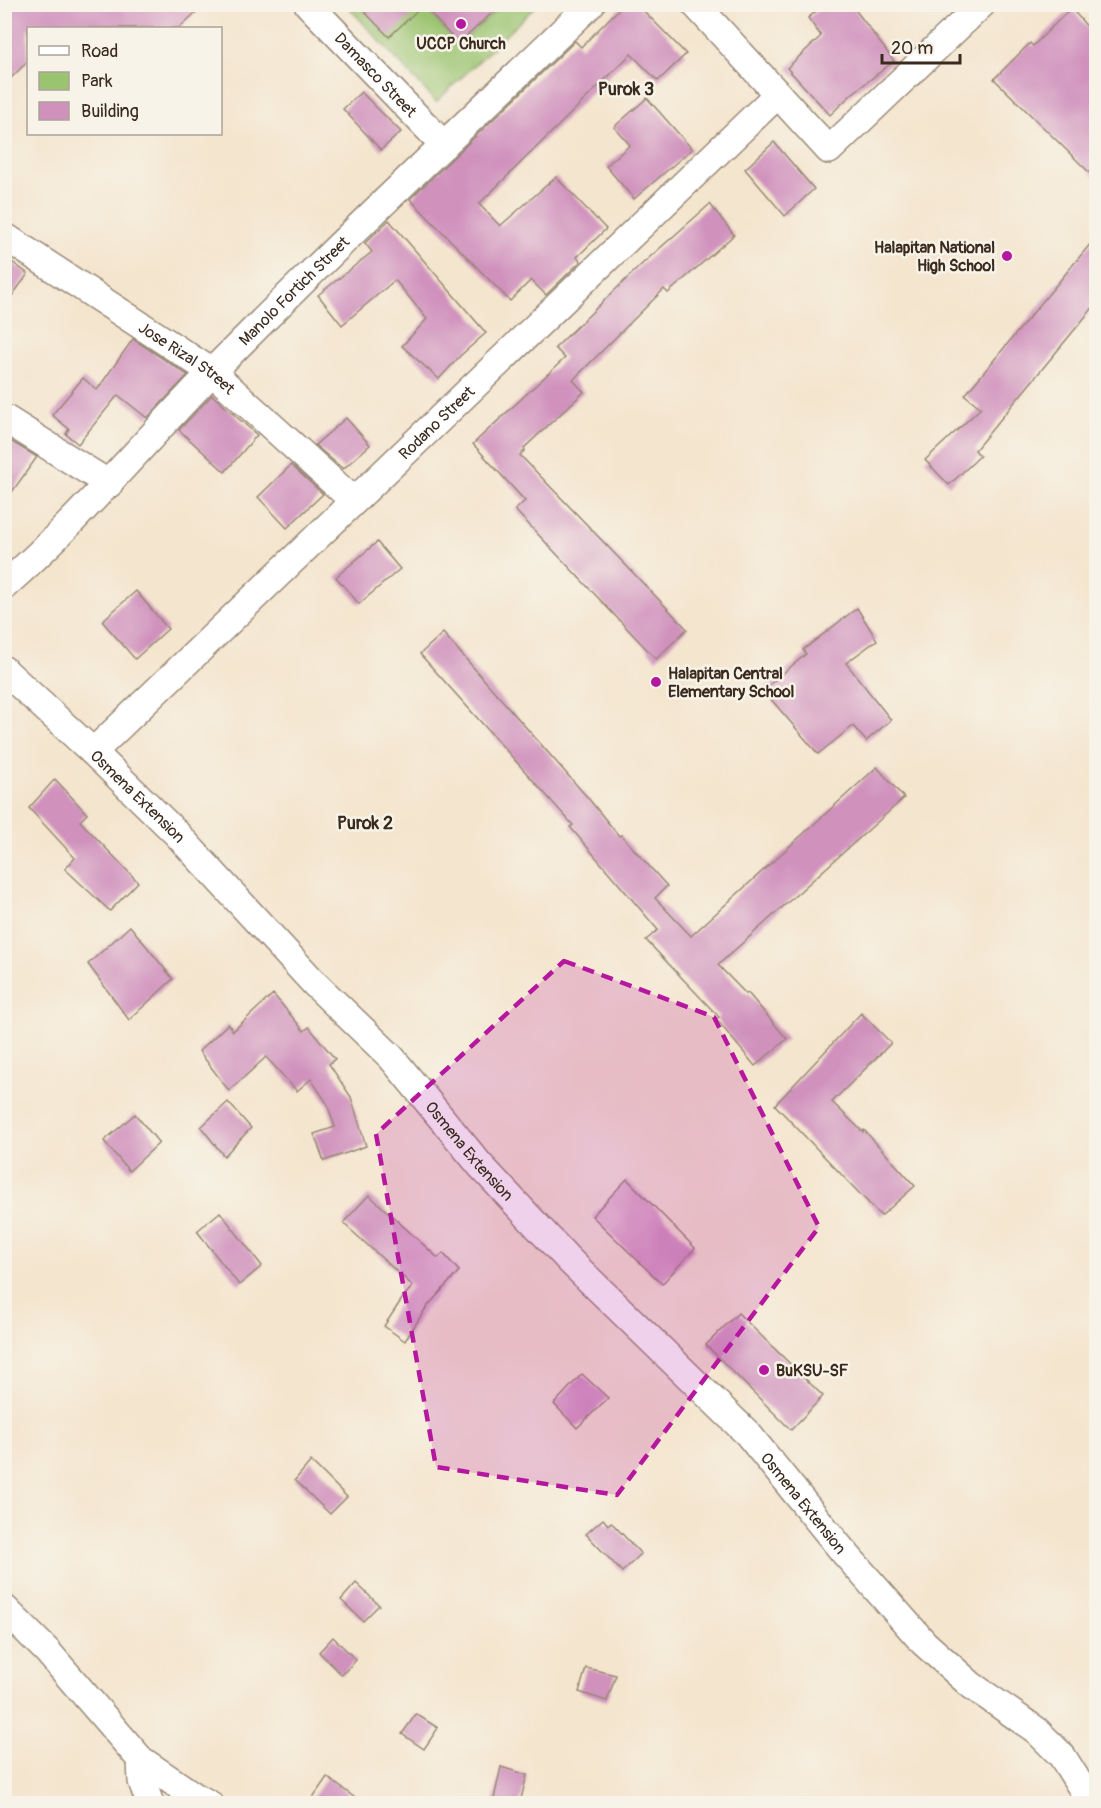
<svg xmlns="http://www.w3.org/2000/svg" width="1101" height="1808" font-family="Pangolin,sans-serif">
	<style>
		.green { fill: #9bc471; stroke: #6b7748; stroke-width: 1.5 }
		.building { fill: #d092bd }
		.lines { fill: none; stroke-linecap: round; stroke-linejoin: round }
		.minor-casing { stroke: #988876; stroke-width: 30 }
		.minor { stroke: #fff; stroke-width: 27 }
		.marked { fill: #b5179e; fill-opacity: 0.2; stroke: #b5179e; stroke-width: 4.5; stroke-dasharray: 12 8; stroke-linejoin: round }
		.poi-dot { fill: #b5179e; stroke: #f7f3e8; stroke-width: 2 }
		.labels { text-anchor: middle; stroke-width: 5; stroke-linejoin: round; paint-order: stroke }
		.poi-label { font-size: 16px; font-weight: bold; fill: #3b2a1e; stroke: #f7f3e8; text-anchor: start }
		.street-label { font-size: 16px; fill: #3b2a1e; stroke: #f7f3e8 }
		.neighbourhood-label { font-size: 18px; font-weight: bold; fill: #3b2a1e; stroke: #f7f3e8 }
	</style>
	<rect width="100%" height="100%" fill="#f7f3e8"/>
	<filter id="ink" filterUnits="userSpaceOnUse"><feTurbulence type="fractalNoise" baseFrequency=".0167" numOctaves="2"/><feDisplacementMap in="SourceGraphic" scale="12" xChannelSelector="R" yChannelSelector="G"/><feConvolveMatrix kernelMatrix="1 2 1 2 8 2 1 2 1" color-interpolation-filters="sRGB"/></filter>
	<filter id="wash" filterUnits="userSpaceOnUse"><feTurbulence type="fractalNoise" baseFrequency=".008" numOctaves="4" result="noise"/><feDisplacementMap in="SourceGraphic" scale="24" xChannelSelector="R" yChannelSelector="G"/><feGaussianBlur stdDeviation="1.35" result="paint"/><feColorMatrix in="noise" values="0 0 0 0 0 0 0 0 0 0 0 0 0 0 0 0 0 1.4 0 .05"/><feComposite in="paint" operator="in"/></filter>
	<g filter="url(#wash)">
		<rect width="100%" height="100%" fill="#f4e5ce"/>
		<path class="green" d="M356,5h67l35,39 44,-39h35l-101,97 -86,-93z"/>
		<g id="blocks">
			<g class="building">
				<path d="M4,4h201l-26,24h-151v33l-24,24z"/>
				<path d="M357,4h145l-44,40 -35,-39 -34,32z"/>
				<path d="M624,4h13l49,50 -28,27 -27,-27 -152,150 21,22 56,-49 50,52 -29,28 4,4 -35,34 -15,-15 -21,21 -100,-102 165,-158 6,6z"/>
				<path d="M825,4h26l43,57 -41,32 -23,22 -43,-47 34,-32 -13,-18z"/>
				<path d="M1071,8l25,29v142l-102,-100 36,-36 3,3z"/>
				<path d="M361,92l40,40 -20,18 -38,-41z"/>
				<path d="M647,98l45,51 -58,50 -28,-33 24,-21 -16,-18z"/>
				<path d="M774,142l40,47 -29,27 -40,-47z"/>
				<path d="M710,204l24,31 -66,58 -4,-4 -91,91 11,12 -60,56 1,2 -5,5 167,174 -31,30 -141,-149 10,-9 -52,-57 92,-86 -10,-10 87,-84z"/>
				<path d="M389,220l97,113 -26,23 -21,23 -37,-33 25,-27 -32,-39 -53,45 -24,-30 54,-43 -7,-9z"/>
				<path d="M1096,237v67l-121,146 5,6 -31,29 -24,-25 56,-52 -16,-13z"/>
				<path d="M4,256l24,18 -24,33z"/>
				<path d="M133,339l55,36 -41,43 -29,-23 -40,49 -12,-10 3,-5 -17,-14 31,-37 14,12z"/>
				<path d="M212,395l45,40 -32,37 -46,-42z"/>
				<path d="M346,418l24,27 -27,24 -28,-24z"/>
				<path d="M4,437l33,20 -33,46z"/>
				<path d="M291,465l32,29 -36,34 -29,-31z"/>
				<path d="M377,542l23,27 -41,35 -23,-27z"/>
				<path d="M136,591l32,38 -33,30 -33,-38z"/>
				<path d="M857,608l20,32 -31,23 45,57 -25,21 -13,-15 -35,28 -55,-64 43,-36 -3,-4z"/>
				<path d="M443,633l145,165 31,38 2,-1 46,51 -12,12 36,38 186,-169 27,31 -186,167 28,29 2,-1 39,46 -32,27 -39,-47 3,-2 -73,-77 12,-10 -88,-103 3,-2 -153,-171z"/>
				<path d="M55,779l32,35 -7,7 58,61 -28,29 -45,-42 10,-11 -46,-50z"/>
				<path d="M130,926l43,53 -44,41 -41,-56z"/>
				<path d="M273,994l31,37 5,-4 26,32 -6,5 22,33 15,49 -42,15 -10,-27 21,-7 -8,-24 -16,-24 -14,12 -31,-34 -37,34 -30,-40 29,-27 5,7z"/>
				<path d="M861,1013l30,30 -59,59 31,30 1,-2 51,56 -34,30 -106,-111z"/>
				<path d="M228,1102l23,26 -27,28 -23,-29z"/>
				<path d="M135,1114l24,29 -30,28 -25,-30z"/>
				<path d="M627,1179l68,69 -33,36 -70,-68z"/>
				<path d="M369,1195l69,63 5,-5 16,18 -33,37 -21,33 -21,-15 20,-30 9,-10 -70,-63z"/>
				<path d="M220,1212l42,54 -23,19 -42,-54z"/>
				<path d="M738,1313l85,83 -32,34 -85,-85z"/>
				<path d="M582,1374l26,24 -31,30 -23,-24z"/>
				<path d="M311,1461l36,36 -17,17 -35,-34z"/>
				<path d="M603,1519l5,6 3,-3 30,32 -19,18 -36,-38z"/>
				<path d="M356,1583l23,22 -16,16 -22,-21z"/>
				<path d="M333,1637l23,23 -14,15 -23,-23z"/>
				<path d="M586,1668l30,7 -9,26 -28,-9z"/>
				<path d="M416,1714l22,14 -14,21 -22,-15z"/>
				<path d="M501,1767l26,8 -7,28h-27z"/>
				<path d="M327,1777l35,26h-53z"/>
			</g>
		</g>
	</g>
	<g filter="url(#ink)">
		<use href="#blocks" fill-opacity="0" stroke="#988876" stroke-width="1.5"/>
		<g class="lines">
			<g class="minor-casing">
				<g id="minor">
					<path id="s1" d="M308,4l136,141"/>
					<path d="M695,4l134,146 153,-146"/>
					<path id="s2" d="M4,236l208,136 142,129"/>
					<path d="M4,418l105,66"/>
					<path id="s3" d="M4,586c75,-66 139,-143 209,-215 123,-125 251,-245 378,-367"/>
					<path id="s4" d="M4,670l89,82 83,81 139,151 76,73 89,108 89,95 179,174 94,116 82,93 47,42 65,45 26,26 30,48"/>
					<path id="s5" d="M93,752l685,-658"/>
					<path d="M4,1608l43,43 94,109 53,36 15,8"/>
					<path d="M141,1760l1,21 8,23"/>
				</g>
			</g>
			<use href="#minor" class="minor"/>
		</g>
	</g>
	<path class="marked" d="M564,961l150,56 105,210 -202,268 -181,-28 -60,-333z"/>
	<g class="poi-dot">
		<circle cx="461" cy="24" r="6"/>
		<circle cx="1007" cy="256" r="6"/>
		<circle cx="656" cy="682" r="6"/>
		<circle cx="764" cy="1370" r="6"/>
	</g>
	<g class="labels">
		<g class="poi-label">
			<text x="461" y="49" text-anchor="middle">UCCP Church</text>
			<text x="995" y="253" text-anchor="end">Halapitan National<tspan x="995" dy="18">High School</tspan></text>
			<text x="668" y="679">Halapitan Central<tspan x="668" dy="18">Elementary School</tspan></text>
			<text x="776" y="1376">BuKSU-SF</text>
		</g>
		<g class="street-label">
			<text dy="6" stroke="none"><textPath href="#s1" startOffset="98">Damasco Street</textPath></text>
			<text dy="6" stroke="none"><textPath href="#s3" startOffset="414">Manolo Fortich Street</textPath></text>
			<text dy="6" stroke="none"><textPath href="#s2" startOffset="220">Jose Rizal Street</textPath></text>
			<text dy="6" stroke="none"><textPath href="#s5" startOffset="476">Rodano Street</textPath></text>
			<text dy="6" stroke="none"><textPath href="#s4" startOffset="184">Osmena Extension</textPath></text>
			<text dy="6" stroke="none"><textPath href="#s4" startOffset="670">Osmena Extension</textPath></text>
			<text dy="6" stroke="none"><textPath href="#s4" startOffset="1156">Osmena Extension</textPath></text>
		</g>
		<g class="neighbourhood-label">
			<text x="626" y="95">Purok 3</text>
			<text x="365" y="829">Purok 2</text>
		</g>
	</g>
	<rect width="1101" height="1808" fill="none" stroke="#f7f3e8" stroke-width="24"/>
	<rect x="27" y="27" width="195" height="108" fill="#f7f3e8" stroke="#aca397" stroke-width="1.5"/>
	<rect x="39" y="46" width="30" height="9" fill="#ffffff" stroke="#aca397" stroke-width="1.5"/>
	<text x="81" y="57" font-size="18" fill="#3b2a1e">Road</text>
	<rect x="39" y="72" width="30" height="18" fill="#9bc471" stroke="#aca397" stroke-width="1.5"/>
	<text x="81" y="87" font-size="18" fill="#3b2a1e">Park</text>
	<rect x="39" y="102" width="30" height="18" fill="#d092bd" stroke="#aca397" stroke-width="1.5"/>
	<text x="81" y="117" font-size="18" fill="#3b2a1e">Building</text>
	<path d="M882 54v9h78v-9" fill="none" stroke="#3b2a1e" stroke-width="3"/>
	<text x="891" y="54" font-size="18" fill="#3b2a1e" stroke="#f7f3e8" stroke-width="4.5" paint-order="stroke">20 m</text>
</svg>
